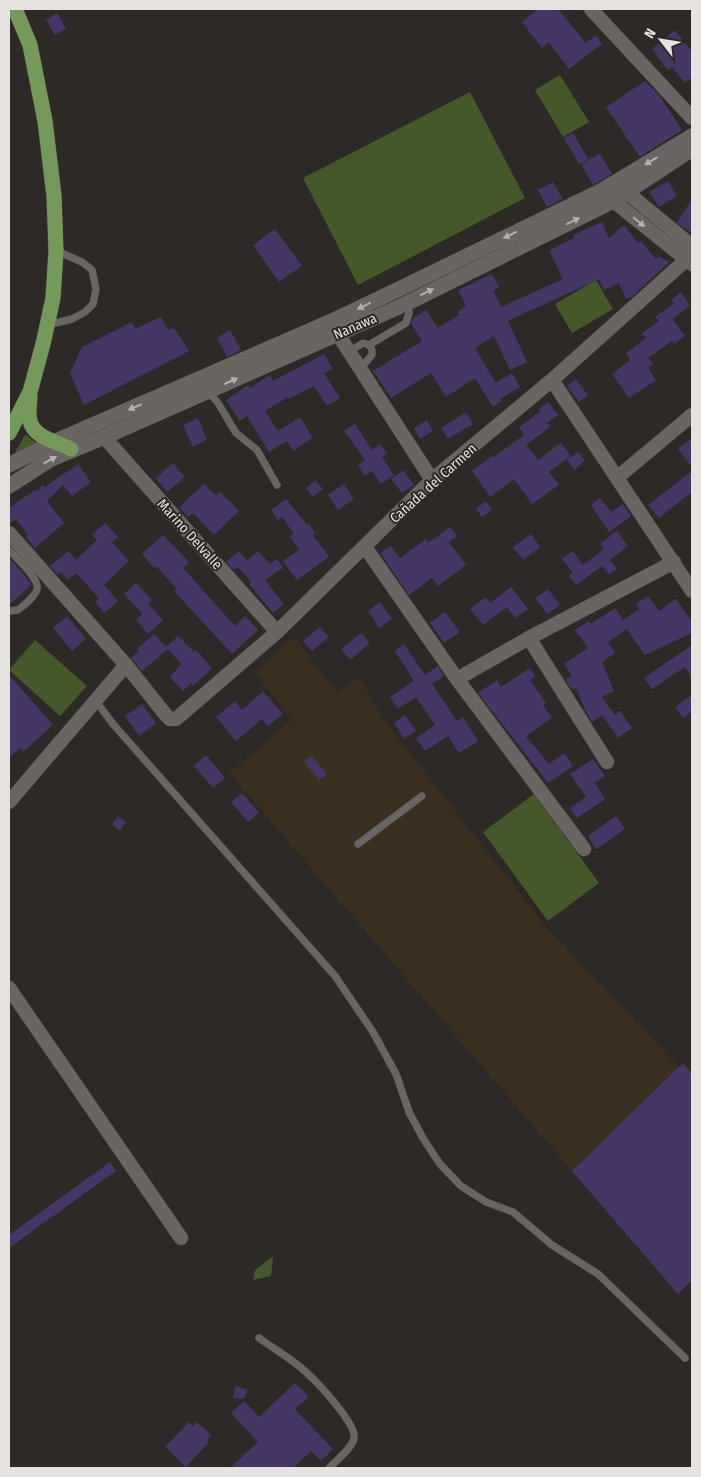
<svg xmlns="http://www.w3.org/2000/svg" width="701" height="1477" font-family="'Fira Sans Condensed',sans-serif">
	<style>
		.industrial { fill: #3b3020 }
		.green { fill: #445829 }
		.building { fill: #463666 }
		.lines { fill: none; stroke-linecap: round; stroke-linejoin: round }
		.lane-casing { stroke: #484441; stroke-width: 8 }
		.street-casing { stroke: #484441; stroke-width: 15 }
		.secondary-casing { stroke: #484441; stroke-width: 16 }
		.primary-casing { stroke: #484441; stroke-width: 16 }
		.lane { stroke: #6a6562; stroke-width: 7 }
		.street { stroke: #6a6562; stroke-width: 14 }
		.secondary { stroke: #6a6562; stroke-width: 15 }
		.primary { stroke: #75995a; stroke-width: 15 }
		.oneway { fill: #b4b0ae }
		.labels { text-anchor: middle; stroke-width: 4; stroke-linejoin: round; paint-order: stroke }
		.street-label { font-size: 14px; fill: #e5e2e0; stroke: #2d2926 }
	</style>
	<rect width="100%" height="100%" fill="#2d2926"/>
	<path class="industrial" d="M294,637l43,56 22,-16 25,43 162,207 146,154v199l-14,14 -449,-521 63,-53 -38,-48z"/>
	<g class="green">
		<path d="M560,75l29,47 -26,15 -28,-47z"/>
		<path d="M470,92l55,106 -167,87 -55,-107z"/>
		<path d="M596,280l17,29 -41,24 -17,-29z"/>
		<path d="M26,435l11,8 -23,11 11,-19z"/>
		<path d="M35,640l52,46 -27,30 -51,-46z"/>
		<path d="M534,794l65,89 -51,38 -65,-89z"/>
		<path d="M273,1256l-2,20 -18,4 2,-10z"/>
	</g>
	<g class="building">
		<path d="M538,9h20l28,34 10,-8 6,9 -33,25 -20,-27 -7,6 -20,-26z"/>
		<path d="M57,13l9,16 -11,6 -9,-15z"/>
		<path d="M675,30l17,22v25l-7,6 -13,-16 -4,3 -16,-21z"/>
		<path d="M645,81l14,14 23,35 -42,27 -34,-50z"/>
		<path d="M573,133l15,26 -9,5 -15,-26z"/>
		<path d="M600,153l12,21 -19,11 -12,-21z"/>
		<path d="M668,181l9,15 -18,11 -10,-15z"/>
		<path d="M553,182l10,17 -16,8 -9,-17z"/>
		<path d="M692,199v34l-15,-10z"/>
		<path d="M602,222l7,16 15,-13 14,18 3,-2 15,18 2,-3 11,6 -36,34 -7,3 -7,-16 -15,7 -5,-11 -91,42 19,41 -17,8 -16,-34 -19,12 21,35 16,-10 8,14 -20,12 2,2 -9,6 -18,-29 -29,19 -15,-24 -40,25 -18,-27 49,-30 -11,-17 2,-6 13,-8 12,18 21,-13 -2,-3 9,-6 -8,-16 34,-16 7,13 -6,3 8,17 62,-28 -14,-29 25,-12 -1,-3z"/>
		<path d="M275,229l27,37 -23,16 -26,-37z"/>
		<path d="M681,292l9,13 -17,14 12,17 -11,8 -2,-3 -24,17 5,6 -5,4 8,12 -27,18 -17,-24 18,-14 -4,-7 20,-15 -4,-5 17,-12 -4,-4 19,-14 -3,-3z"/>
		<path d="M161,317l7,13 6,-2 15,23 -105,54 -14,-32 12,-26 50,-25 3,7z"/>
		<path d="M230,330l11,20 -14,7 -10,-19z"/>
		<path d="M324,354l9,15 -9,4 16,25 -13,8 -13,-20 -25,13 -1,-2 -23,14 13,20 22,-14 13,21 -20,13 -6,-10 -18,11 -22,-36 -7,5 -14,-21 22,-15 2,3 20,-13 3,6z"/>
		<path d="M576,379l12,16 -9,7 -12,-16z"/>
		<path d="M548,402l10,13 -11,8 3,4 -24,18 12,15 23,-17 10,13 -22,16 10,13 -27,19 -18,-25 -24,18 -18,-26 20,-15 2,1 30,-22 -5,-8 22,-16 -2,-2z"/>
		<path d="M466,412l7,12 -25,15 -7,-11z"/>
		<path d="M198,418l9,22 -14,7 -10,-22z"/>
		<path d="M427,420l6,11 -13,8 -6,-11z"/>
		<path d="M355,424l17,26 8,-6 7,10 -5,3 12,18 -13,9 -9,-13 -7,5 -7,-11 7,-5 -21,-29z"/>
		<path d="M692,438v29l-14,-18z"/>
		<path d="M578,452l7,9 -11,9 -7,-10z"/>
		<path d="M173,463l12,14 -18,15 -11,-14z"/>
		<path d="M78,464l13,18 -19,14 -9,-11 -16,16 17,22 -29,25 -9,-11 2,-2 -12,-16 -7,5v-16l26,-18 2,1 6,-6 2,2z"/>
		<path d="M403,470l11,15 -12,8 -11,-14z"/>
		<path d="M692,471v21l-33,26 -11,-13z"/>
		<path d="M315,480l8,9 -10,8 -7,-9z"/>
		<path d="M204,484l12,12 4,-4 19,19 -25,24 -21,-22 -5,4 -9,-10z"/>
		<path d="M344,484l10,15 -16,11 -10,-15z"/>
		<path d="M600,498l11,14 12,-8 8,12 -22,16 -18,-27z"/>
		<path d="M286,499l21,26 2,-1 6,9 -2,2 16,22 -32,23 -14,-19 16,-11 -9,-14 4,-2 -12,-17 -4,3 -7,-10z"/>
		<path d="M486,501l6,9 -10,7 -6,-8z"/>
		<path d="M105,523l13,14 -6,5 17,19 -25,24 14,16 -14,12 -9,-11 4,-4 -23,-25 -8,7 -7,-8 -3,3 -8,-9 19,-15 7,9 21,-20 -5,-6z"/>
		<path d="M450,527l7,9 -8,6 17,23 -28,21 -6,-8 -23,17 -29,-42 11,-7 9,12 26,-19 2,4z"/>
		<path d="M617,531l11,15 -18,14 7,9 -8,6 -7,-9 -26,19 -7,-10 4,-2 -11,-14 11,-8 10,14 21,-16 -4,-5z"/>
		<path d="M531,534l9,13 -17,13 -10,-13z"/>
		<path d="M163,535l26,27 -6,6 52,58 10,-10 13,14 -26,24 -58,-63 3,-2 -21,-23 -2,2 -12,-14z"/>
		<path d="M239,551l8,10 11,-10 12,13 7,-5 6,9 -18,12 19,24 -11,9 -24,-29 2,-2 -13,-15 -4,3 -8,-8z"/>
		<path d="M9,558l13,14 9,13 -22,20z"/>
		<path d="M136,583l16,17 -4,4 15,16 -15,14 -12,-14 7,-6 -19,-20z"/>
		<path d="M511,587l17,22 -13,9 -8,-11 -24,18 -13,-16 16,-12 4,6z"/>
		<path d="M548,589l12,16 -13,9 -12,-16z"/>
		<path d="M648,596l11,15 17,-12 16,23v11l-47,22 -18,-26 -19,13 7,11 -13,9 12,29 -12,6 13,18 5,-4 12,17 -14,10 -16,-23 -10,7 -7,-12 -9,-22 -4,2 -7,-11 7,-3 -8,-12 24,-16 -13,-18 14,-9 2,3 24,-16 8,12 16,-11 -3,-5z"/>
		<path d="M380,602l12,17 -13,9 -11,-17z"/>
		<path d="M445,612l15,20 -16,11 -14,-20z"/>
		<path d="M67,616l19,23 -14,12 -19,-23z"/>
		<path d="M320,627l9,10 -17,14 -9,-10z"/>
		<path d="M361,633l9,10 -20,17 -9,-11z"/>
		<path d="M154,634l12,13 12,-11 16,16 2,-2 16,18 -19,18 -2,-3 -8,8 -13,-14 11,-13 -13,-15 -26,22 -11,-13 8,-7 -2,-2z"/>
		<path d="M404,644l21,31 13,-9 6,10 -12,8 25,37 6,-4 15,24 -19,12 -11,-17 -23,15 -9,-13 19,-13 -19,-28 -18,12 -8,-12 24,-16 -19,-30z"/>
		<path d="M692,645v33l-7,-11 -33,22 -8,-11z"/>
		<path d="M530,668l5,8 -5,4 16,23 -3,2 9,13 -26,18 23,28 15,-11 9,13 -25,17 -70,-90 19,-13 4,7z"/>
		<path d="M9,675l44,50 -30,27 -3,-4 -11,10z"/>
		<path d="M263,691l20,23 -15,12 -6,-7 -26,22 -20,-24 19,-16 7,9z"/>
		<path d="M692,695v16l-9,7 -8,-11z"/>
		<path d="M142,704l14,19 -17,13 -14,-20z"/>
		<path d="M405,715l11,16 -12,8 -10,-16z"/>
		<path d="M206,755l19,23 -12,10 -19,-22z"/>
		<path d="M312,756l15,18 -8,6 -15,-18z"/>
		<path d="M593,759l12,17 -10,7 10,16 -28,19 -7,-10 16,-11 -16,-23z"/>
		<path d="M242,793l17,20 -11,9 -17,-20z"/>
		<path d="M118,816l8,6 -6,9 -8,-7z"/>
		<path d="M616,816l9,13 -29,20 -8,-13z"/>
		<path d="M683,1063l9,11v206l-14,14 -106,-123z"/>
		<path d="M110,1162l6,9 -107,77v-13z"/>
		<path d="M295,1383l14,14 -14,12 38,40 -12,12 -10,-10 -18,17h-63l28,-26 -27,-29 13,-12 15,16z"/>
		<path d="M236,1386l11,4 -3,9 -11,-1z"/>
		<path d="M189,1422l4,4 4,-4 14,13 -4,5 2,2 -23,25 -21,-20z"/>
	</g>
	<g class="lines">
		<g class="lane-casing">
			<g id="lane">
				<path d="M47,325l25,-6 13,-7 8,-8 3,-15 -4,-19 -10,-8 -25,-11"/>
				<path d="M369,345l37,-22 3,-10 -1,-11"/>
				<path d="M349,352l14,-9 6,2 3,5v5l-6,7 -7,4"/>
				<path d="M208,391l10,12 18,30 21,17 20,35"/>
				<path d="M9,550c6,7 31,29 28,39 -1,7 -13,16 -19,21l-9,1"/>
				<path d="M95,700l18,24 222,252 38,56 23,42 13,38 15,28 16,24 21,22 25,16 27,10 39,33 46,29 87,84"/>
				<path d="M358,844l64,-48"/>
				<path d="M259,1338c15,11 33,21 47,34 11,10 52,53 48,67 -4,12 -18,21 -25,29"/>
			</g>
		</g>
		<g class="street-casing">
			<g id="street">
				<path d="M591,9l101,109"/>
				<path d="M618,185l74,61"/>
				<path d="M606,195l86,69"/>
				<path d="M332,325l100,155"/>
				<path d="M552,380l140,211"/>
				<path d="M104,437l173,195"/>
				<path d="M618,477l74,-62"/>
				<path d="M9,533l117,132 39,49 5,5h6l101,-87 155,-152 120,-100 134,-120 6,-9"/>
				<path d="M365,547l92,132 127,170"/>
				<path d="M529,638l78,124"/>
				<path d="M457,679l72,-41 145,-76"/>
				<path d="M9,802l117,-137"/>
				<path d="M9,988l172,250"/>
			</g>
		</g>
		<g class="secondary-casing">
			<g id="secondary">
				<path d="M9,465l47,-24 274,-119 65,-31 206,-100 91,-55"/>
				<path d="M9,486l42,-27 53,-22 297,-131 212,-105 79,-52"/>
			</g>
		</g>
		<g class="primary-casing">
			<g id="primary">
				<path d="M30,397c-1,8 -2,17 0,24 4,17 28,21 41,28"/>
				<path d="M9,433l21,-41 13,-48 10,-46 3,-47 -2,-55 -9,-75 -15,-76 -15,-36"/>
			</g>
		</g>
		<use href="#lane" class="lane"/>
		<use href="#street" class="street"/>
		<use href="#secondary" class="secondary"/>
		<use href="#primary" class="primary"/>
	</g>
	<defs><path id="oneway-solid" d="M-6-.8H1V-3.2L6.5 0L1 3.2V.8H-6Z" transform="scale(1.25)"/></defs>
	<g class="oneway">
		<use href="#oneway-solid" transform="translate(651 161) rotate(149)"/>
		<use href="#oneway-solid" transform="translate(573 221) rotate(-26)"/>
		<use href="#oneway-solid" transform="translate(639 222) rotate(39)"/>
		<use href="#oneway-solid" transform="translate(510 235) rotate(154)"/>
		<use href="#oneway-solid" transform="translate(427 292) rotate(-26)"/>
		<use href="#oneway-solid" transform="translate(364 306) rotate(154)"/>
		<use href="#oneway-solid" transform="translate(231 381) rotate(-24)"/>
		<use href="#oneway-solid" transform="translate(135 407) rotate(157)"/>
		<use href="#oneway-solid" transform="translate(50 460) rotate(-29)"/>
	</g>
	<g class="labels">
		<g class="street-label">
			<text transform="translate(355 326) rotate(-24)" y="5">Nanawa</text>
			<text transform="translate(433 483) rotate(-42)" y="5">Cañada del Carmen</text>
			<text transform="translate(190 534) rotate(48)" y="5">Marino Delvalle</text>
		</g>
	</g>
	<rect width="701" height="1477" fill="none" stroke="#e5e2e0" stroke-width="20"/>
	<g transform="translate(661 40) rotate(301)" stroke="#2d2926" stroke-width="4" paint-order="stroke">
	<path d="M0-4L9 19L0 12L-9 19Z" fill="#e5e2e0"/>
	<text y="-8" font-size="14" font-weight="bold" text-anchor="middle" fill="#e5e2e0">N</text>
	</g>
</svg>
